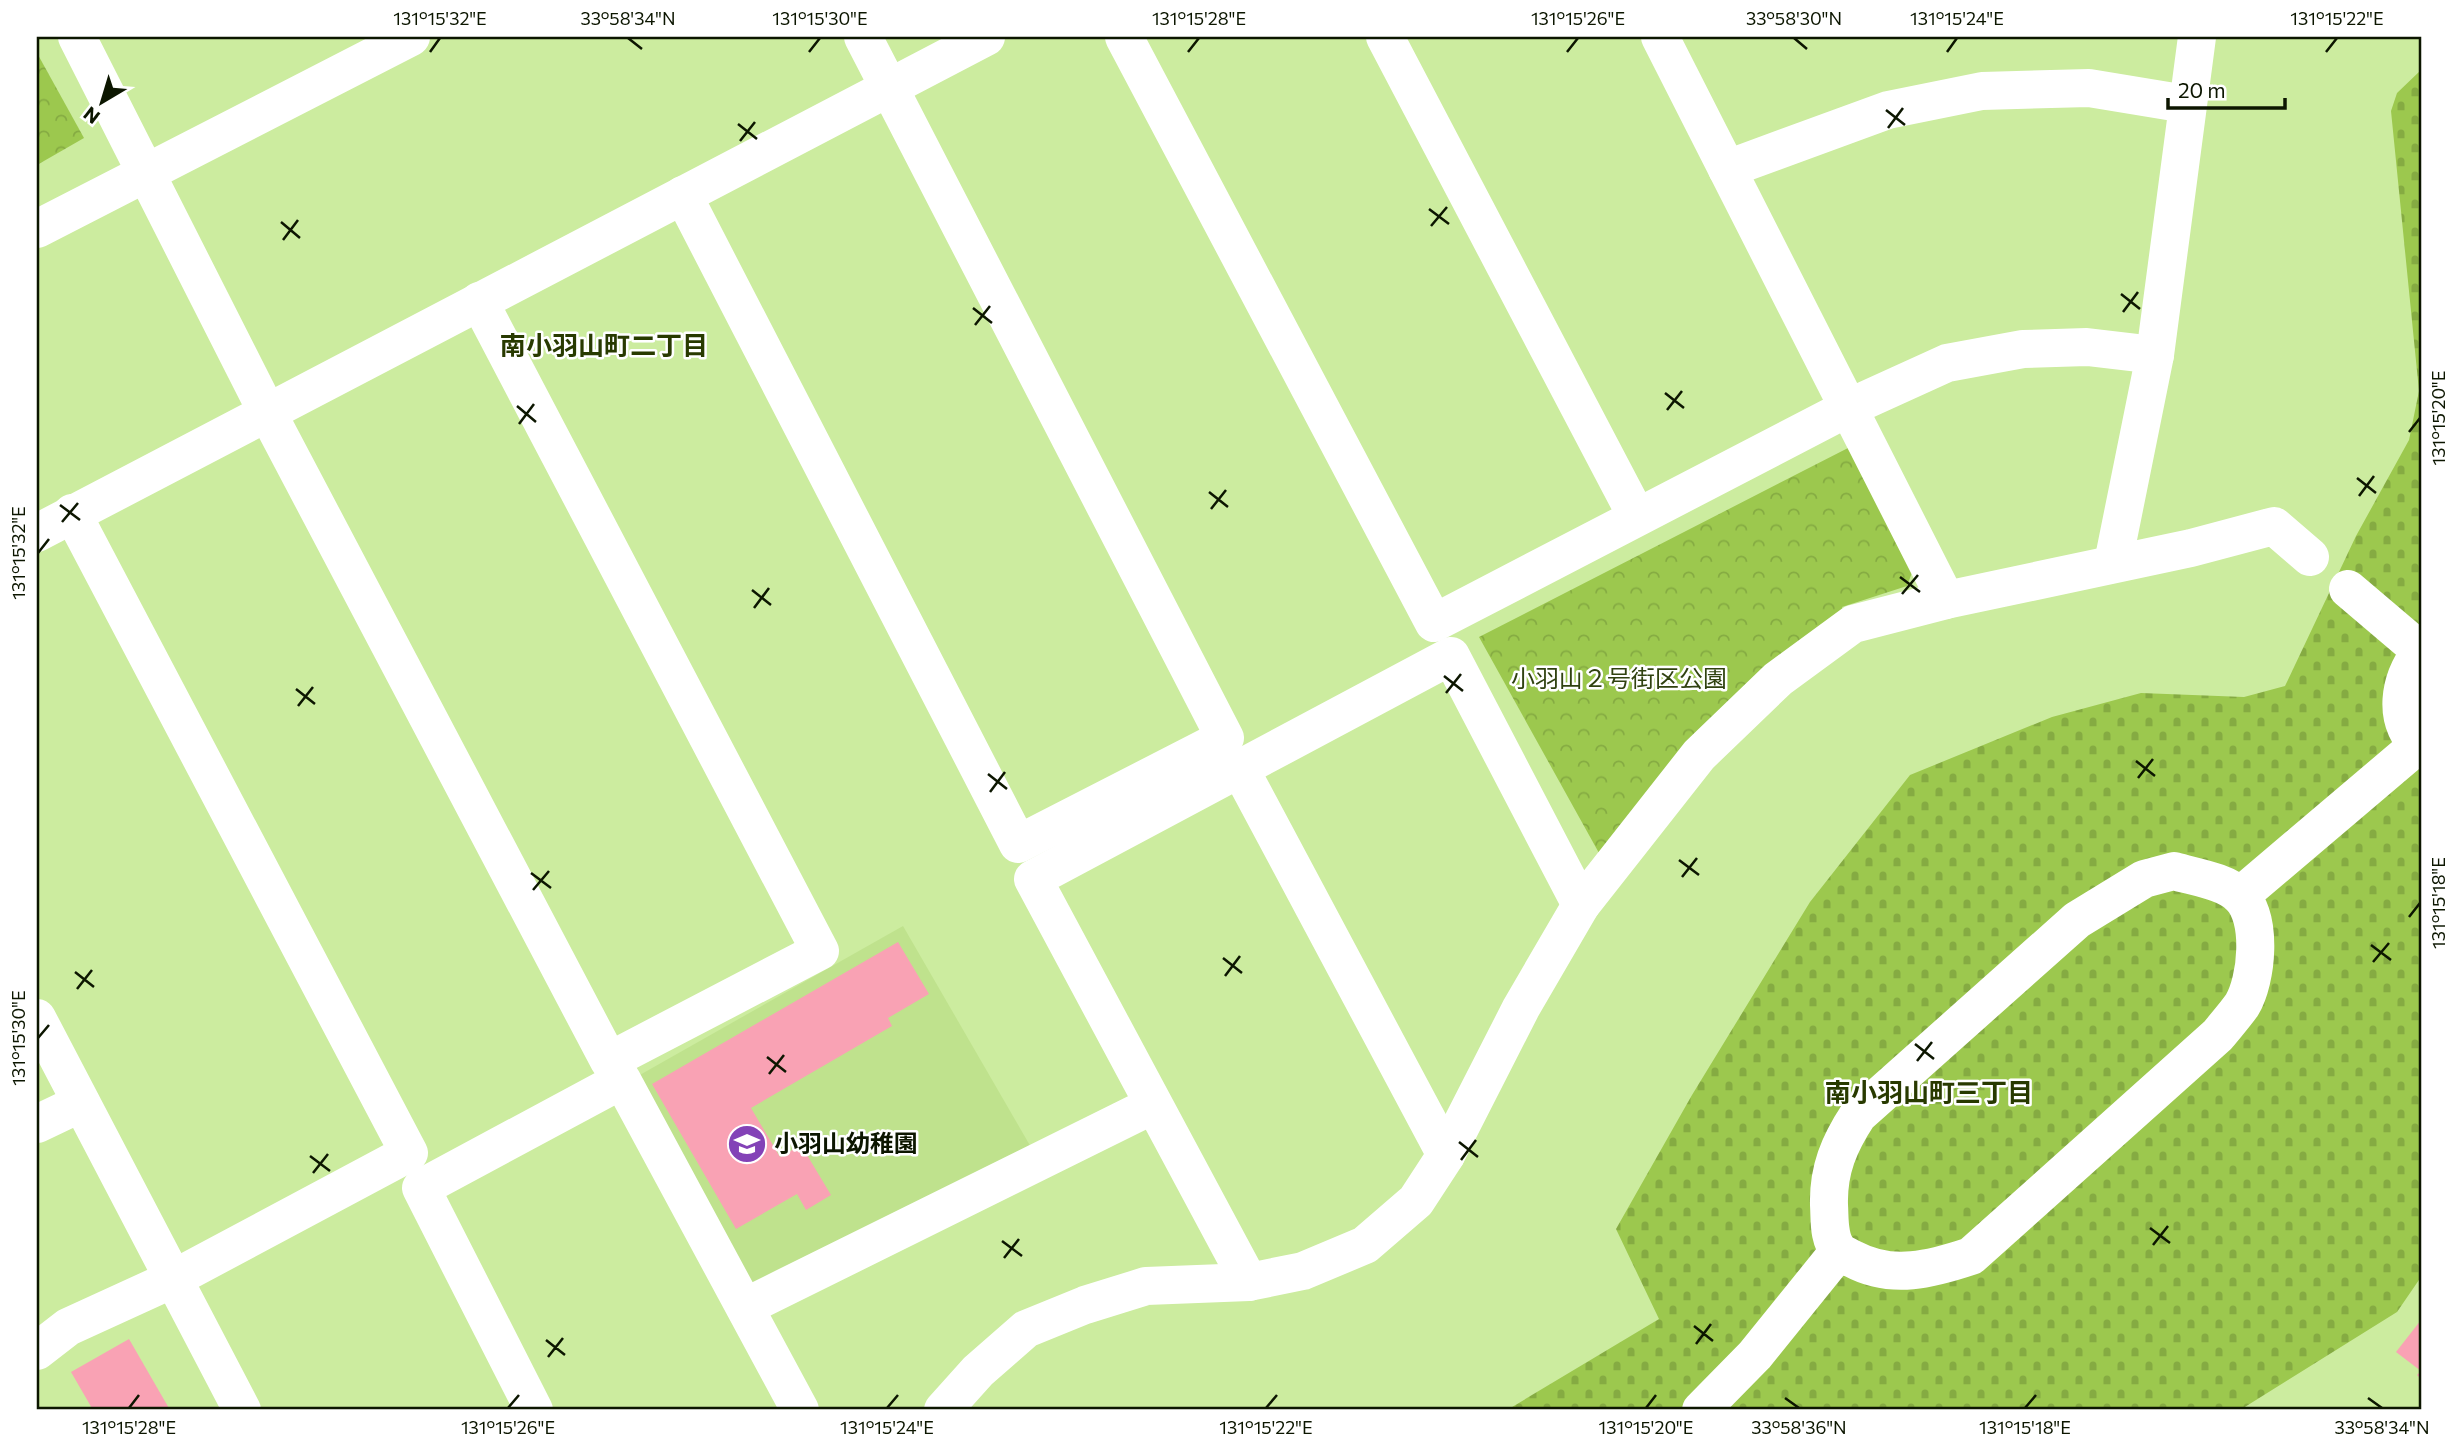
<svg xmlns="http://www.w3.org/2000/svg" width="2458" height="1447" font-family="Commissioner,'Noto Sans JP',sans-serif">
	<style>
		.built { fill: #bfe28d }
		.forest { fill: url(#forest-crowns) }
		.cemetery { fill: url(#cemetery-stones) }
		.building { fill: #f9a2b4 }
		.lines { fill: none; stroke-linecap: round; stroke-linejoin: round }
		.minor { stroke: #fff; stroke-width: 38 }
		.ticks { fill: none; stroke: #0c1600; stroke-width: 2.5 }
		.labels { text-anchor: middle; stroke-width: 5; stroke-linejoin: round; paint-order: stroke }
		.park-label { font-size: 24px; fill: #304210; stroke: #fff }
		.poi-label { font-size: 24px; font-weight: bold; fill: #0c1600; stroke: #fff; text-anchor: start }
		.neighbourhood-label { font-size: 26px; font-weight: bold; fill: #283a00; stroke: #fff }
		.neatline { fill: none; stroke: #0c1600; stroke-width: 2.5 }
		.ticks-label { font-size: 18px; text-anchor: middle; fill: #0c1600 }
	</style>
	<defs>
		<pattern id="forest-crowns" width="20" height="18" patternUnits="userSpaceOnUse" patternTransform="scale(1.75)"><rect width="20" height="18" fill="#9cc84e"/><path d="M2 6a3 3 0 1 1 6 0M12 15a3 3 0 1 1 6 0" fill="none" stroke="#85ab42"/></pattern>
		<pattern id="cemetery-stones" width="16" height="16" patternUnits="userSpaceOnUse" patternTransform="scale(1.75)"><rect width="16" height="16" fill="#9cc84e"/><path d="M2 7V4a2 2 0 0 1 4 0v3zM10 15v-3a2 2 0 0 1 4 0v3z" fill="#85ab42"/></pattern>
	</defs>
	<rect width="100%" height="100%" fill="#ccec9f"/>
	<path class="built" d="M903,926l129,223 -278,137 -116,-210z"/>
	<g class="forest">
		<path d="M37,53l47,85 -47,27z"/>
		<path d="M1848,448l68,114 -9,24 -65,21 4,11 -242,244 -125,-225z"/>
	</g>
	<path class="cemetery" d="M2421,70v1207l-24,35 -157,98h-733l152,-91 -43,-90 76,-134 118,-193 100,-127 142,-58 89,-24 103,4 41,-11 71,-150 53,-96 10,-49 -28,-280 6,-18z"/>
	<g class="building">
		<path d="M898,942l31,52 -41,24 4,8 -141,82 29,49 21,-12 30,50 -25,15 -9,-16 -61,35 -84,-145z"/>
		<path d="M2421,1320v59l-4,-4 4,-4 -25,-19z"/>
		<path d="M129,1339l41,71h-77l-22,-38z"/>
	</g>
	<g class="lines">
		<g class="minor">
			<path d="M77,37l190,375 342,649 211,-110 -341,-650"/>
			<path d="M1124,37l310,586 414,-215 99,-45 76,-14 64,-2 68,8"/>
			<path d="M1385,37l252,480"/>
			<path d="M1660,37l286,563"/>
			<path d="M1727,169l161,-59 94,-19 107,-3 97,16"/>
			<path d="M683,195l335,649 207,-106 -362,-701"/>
			<path d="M37,229l374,-192"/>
			<path d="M37,533l949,-496"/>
			<path d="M2113,563l42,-208 42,-318"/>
			<path d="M2348,589l73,62"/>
			<path d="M2421,651c-22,29 -30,69 0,97"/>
			<path d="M1240,769l206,386"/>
			<path d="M2174,871c20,6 51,10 66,25 23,22 17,84 2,109 -7,10 -16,20 -24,30l-247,221c-39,13 -79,24 -118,3 -4,-2 -11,-5 -14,-8 -11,-12 -9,-31 -10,-46 -1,-35 10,-61 29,-90l219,-195 67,-41z"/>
			<path d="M2240,896l178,-151"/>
			<path d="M37,1018l205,392"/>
			<path d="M37,1124l44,-21"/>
			<path d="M1249,1282l-216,-403 418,-223 130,249"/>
			<path d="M745,1307l408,-202"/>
			<path d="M37,1351l31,-24 105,-48 236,-126 -337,-640"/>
			<path d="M534,1410l-113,-222 201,-108 178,330"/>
			<path d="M943,1410l35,-39 48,-42 59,-24 61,-19 103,-4 54,-11 62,-26 51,-44 30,-46 75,-147 60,-103 118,-150 79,-76 75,-55 93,-24 245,-52 83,-22 36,31"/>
			<path d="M1701,1410l54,-55 84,-104"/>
		</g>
	</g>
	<path class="ticks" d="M628,38l14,11M1794,38l13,11M430,52l10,-14M809,52l11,-14M1188,52l11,-14M1567,52l11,-14M1947,52l10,-14M2326,52l11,-14M1886,110l19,15M738,124l19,15M1888,128l15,-20M740,141l15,-19M1429,209l20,15M281,222l19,16M1431,226l16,-19M283,240l15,-20M2121,294l19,15M973,308l19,15M2123,312l15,-20M975,325l15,-19M1665,393l19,15M517,406l19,16M1667,410l15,-19M519,424l15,-20M2409,432l11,-14M2357,478l19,15M1209,492l19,15M2359,496l15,-20M60,505l20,15M1211,509l15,-19M62,522l16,-19M38,553l11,-14M1900,577l20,15M752,590l19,15M1902,594l16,-19M754,608l15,-20M1444,676l19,15M296,689l19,15M1446,693l15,-19M298,706l15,-19M2136,761l19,15M988,774l19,15M2138,778l15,-19M990,792l15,-20M1679,860l20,15M531,873l20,15M1682,877l15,-19M533,890l16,-19M2409,917l11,-14M2371,945l20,15M1223,958l19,15M2373,962l16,-19M75,972l19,15M1225,976l15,-20M77,989l15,-19M38,1038l11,-13M1915,1044l19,15M767,1057l19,15M1917,1061l15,-19M769,1074l15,-19M1459,1142l19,15M310,1156l20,15M1461,1160l15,-20M313,1173l15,-19M2150,1228l20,15M1002,1241l20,15M2153,1245l15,-19M1004,1258l15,-19M1694,1326l19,15M546,1340l19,15M1696,1344l15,-20M548,1357l15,-19M1785,1398l14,10M2368,1398l14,10M129,1408l10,-13M508,1408l11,-13M887,1408l11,-13M1266,1408l11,-13M1646,1408l10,-13M2025,1408l11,-13"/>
	<defs>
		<g id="school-disc" transform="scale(2.0125)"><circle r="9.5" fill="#8342b7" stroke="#fff"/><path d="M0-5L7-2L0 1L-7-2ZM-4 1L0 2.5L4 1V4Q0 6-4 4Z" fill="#fff"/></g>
	</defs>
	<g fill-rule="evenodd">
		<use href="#school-disc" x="747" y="1144"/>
	</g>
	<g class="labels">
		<g class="park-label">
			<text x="1619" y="687">小羽山２号街区公園</text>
		</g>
		<g class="poi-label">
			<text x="774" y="1152">小羽山幼稚園</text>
		</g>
		<g class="neighbourhood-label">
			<text x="604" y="355">南小羽山町二丁目</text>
			<text x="1929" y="1102">南小羽山町三丁目</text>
		</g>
	</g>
	<rect width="2458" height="1447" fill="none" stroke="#ffffff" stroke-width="77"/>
	<g transform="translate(102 102) rotate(218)" stroke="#ffffff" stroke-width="5" paint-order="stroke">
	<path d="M0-5L12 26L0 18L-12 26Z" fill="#0c1600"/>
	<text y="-10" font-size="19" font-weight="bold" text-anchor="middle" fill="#0c1600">N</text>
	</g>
	<path d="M2168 98v10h117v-10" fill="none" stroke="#0c1600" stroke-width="3.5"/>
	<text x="2178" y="98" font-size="21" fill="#0c1600" stroke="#ffffff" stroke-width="5" paint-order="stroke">20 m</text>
	<rect x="38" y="38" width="2382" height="1370" class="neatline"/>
	<g class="ticks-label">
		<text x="440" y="25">131°15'32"E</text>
		<text x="628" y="25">33°58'34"N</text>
		<text x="820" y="25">131°15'30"E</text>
		<text x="1199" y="25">131°15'28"E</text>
		<text x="1578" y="25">131°15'26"E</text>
		<text x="1794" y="25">33°58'30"N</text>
		<text x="1957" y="25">131°15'24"E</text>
		<text x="2337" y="25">131°15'22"E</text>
		<text transform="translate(2439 418) rotate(-90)" y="6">131°15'20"E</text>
		<text transform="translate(19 553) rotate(-90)" y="6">131°15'32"E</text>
		<text transform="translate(2439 903) rotate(-90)" y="6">131°15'18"E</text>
		<text transform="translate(19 1038) rotate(-90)" y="6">131°15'30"E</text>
		<text x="129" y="1434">131°15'28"E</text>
		<text x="508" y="1434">131°15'26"E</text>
		<text x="887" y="1434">131°15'24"E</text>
		<text x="1266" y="1434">131°15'22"E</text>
		<text x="1646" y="1434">131°15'20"E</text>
		<text x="1799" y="1434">33°58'36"N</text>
		<text x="2025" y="1434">131°15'18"E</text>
		<text x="2382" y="1434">33°58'34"N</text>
	</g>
</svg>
